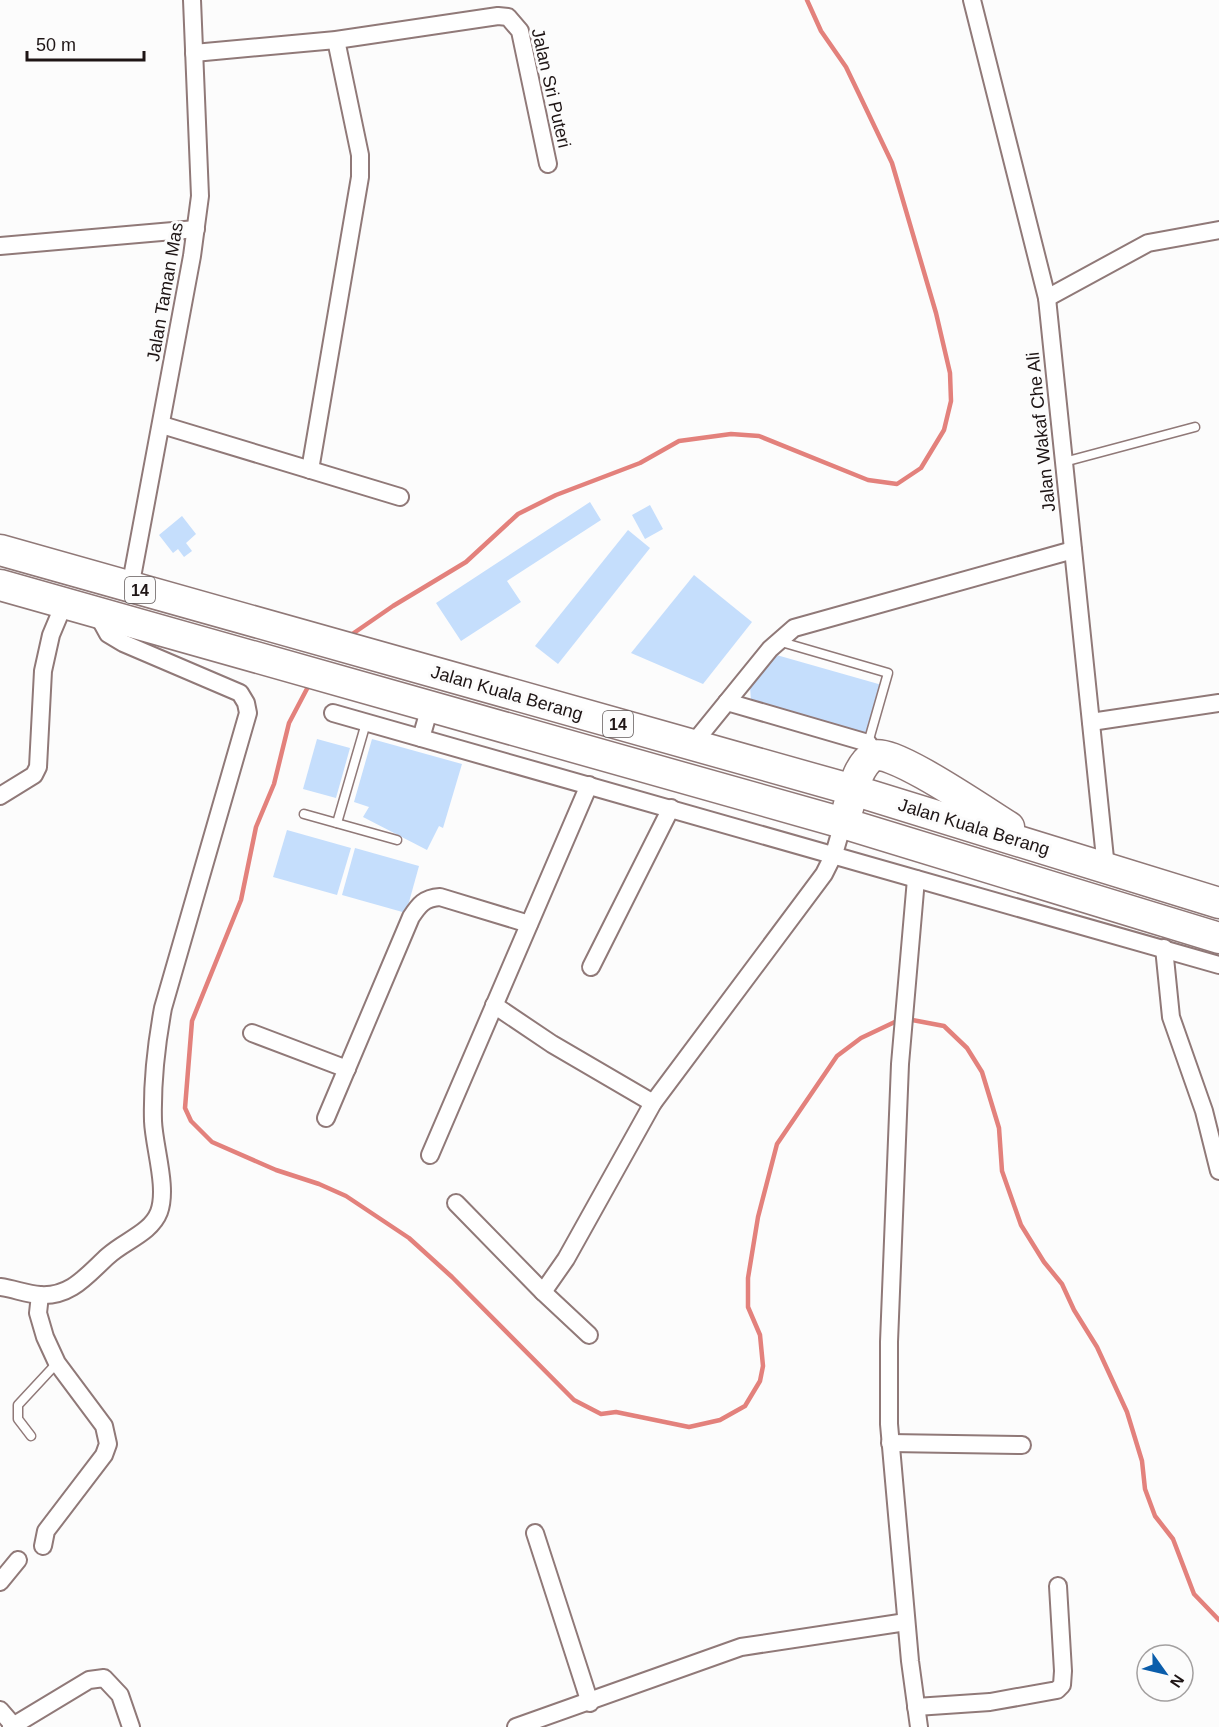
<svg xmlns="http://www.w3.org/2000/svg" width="1219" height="1727" font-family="Arial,sans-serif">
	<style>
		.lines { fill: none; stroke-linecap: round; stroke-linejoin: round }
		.stream { stroke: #e3817c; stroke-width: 4.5 }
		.building { fill: #c5defc }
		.lane-casing { stroke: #907978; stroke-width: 11 }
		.street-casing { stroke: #907978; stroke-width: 20 }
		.highway-casing { stroke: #907978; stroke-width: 33 }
		.lane { stroke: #fff; stroke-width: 8 }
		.street { stroke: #fff; stroke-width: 16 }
		.highway { stroke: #fff; stroke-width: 30 }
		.labels { text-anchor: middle; stroke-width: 6; stroke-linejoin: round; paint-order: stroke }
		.shield { fill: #fcfcfc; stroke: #615a5a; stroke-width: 1.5 }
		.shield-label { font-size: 16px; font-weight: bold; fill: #1e1515 }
		.street-label { font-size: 18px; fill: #1e1515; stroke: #fcfcfc }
	</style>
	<rect width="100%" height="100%" fill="#fcfcfc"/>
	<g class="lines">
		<g class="stream">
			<path d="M348,637l45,-31 73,-44 52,-48 38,-19 84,-32 39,-22 52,-7 28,2 109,44 29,4 24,-16 23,-38 7,-29 -1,-28 -14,-60 -44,-150 -33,-69 -13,-27 -25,-36 -14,-31"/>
			<path d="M310,683l-21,40 -15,61 -18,43 -15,73 -49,121 -7,87 6,13 21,21 64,28 43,14 27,12 63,42 43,39 122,123 27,14 15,-2 73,15 31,-7 25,-14 15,-25 3,-15 -3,-31 -12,-28v-29l10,-61 19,-73 60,-88 24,-18 38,-18"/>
			<path d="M907,1019l37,7 23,22 15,24 17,56 3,43 19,54 23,37 18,22 12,26 23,37 30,65 15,49 3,28 10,27 18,23 21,55 25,26"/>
		</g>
	</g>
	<g class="building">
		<path d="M590,502l11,18 -94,61 14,21 -60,39 -25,-38z"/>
		<path d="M650,505l13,24 -18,10 -13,-24z"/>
		<path d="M182,516l14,18 -10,9 6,8 -8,6 -6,-8 -5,4 -14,-18z"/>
		<path d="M628,530l22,18 -92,116 -23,-18z"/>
		<path d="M694,575l58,47 -49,62 -72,-31z"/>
		<path d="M773,654l109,31 -14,49 -117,-33 -1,-14z"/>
		<path d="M317,739l33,9 -14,50 -33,-9z"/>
		<path d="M372,739l90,25 -19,64 -4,-2 -12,24 -64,-33 6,-10 -15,-5z"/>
		<path d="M287,830l64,18 -14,47 -64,-18z"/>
		<path d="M355,848l64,18 -13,47 -64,-18z"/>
	</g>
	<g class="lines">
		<g class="lane-casing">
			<g id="lane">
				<path d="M1064,462l131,-35"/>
				<path d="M778,641l110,32 -20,70"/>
				<path d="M304,814l93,26"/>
				<path d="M337,823l29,-100"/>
				<path d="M31,1436l-13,-17v-14l39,-42"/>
			</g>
		</g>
		<g class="street-casing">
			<g id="street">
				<path d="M972,0l75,298 59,570"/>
				<path d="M194,53l142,-13 162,-24 10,1 12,14 28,133"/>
				<path d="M0,246l196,-17"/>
				<path d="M1047,298l101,-55 71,-13"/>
				<path d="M162,425l238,72"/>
				<path d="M310,470l50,-293v-22l-24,-115"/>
				<path d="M130,588l62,-332 8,-60 -8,-196"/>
				<path d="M727,702l141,41 7,12"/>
				<path d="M333,713l886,252"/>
				<path d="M1091,722l128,-19"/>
				<path d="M421,738l9,-31"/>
				<path d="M692,745l78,-96 24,-21 279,-78"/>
				<path d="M0,796l34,-21 4,-8 5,-96 8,-36 13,-31"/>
				<path d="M916,879l-16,185 -11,278v82l21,237 9,66"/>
				<path d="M1164,948l7,69 33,94 15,60"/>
				<path d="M591,967l80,-159"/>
				<path d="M494,1005l58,39 101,59"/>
				<path d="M252,1033l95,36"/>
				<path d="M326,1118l85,-201c8,-12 13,-19 29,-20l89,27"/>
				<path d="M430,1155l159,-370"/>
				<path d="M456,1203l87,89 46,43"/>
				<path d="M0,1287c14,2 27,7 40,8 31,2 47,-20 68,-39 16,-15 43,-23 51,-44 9,-24 -5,-65 -6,-91 -1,-38 3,-75 10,-113l85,-295 -2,-10 -6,-10 -117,-50 -15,-9 -11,-20"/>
				<path d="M543,1292l23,-33 87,-156 171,-229 10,-20 9,-31"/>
				<path d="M40,1295l-2,18 7,24 12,26 47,63 4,18 -4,11 -58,76 -3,15"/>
				<path d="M890,1443l132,2"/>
				<path d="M535,1533l55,170"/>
				<path d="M0,1582l18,-22"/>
				<path d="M916,1707l74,-5 67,-12 5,-5 1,-14 -5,-85"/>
				<path d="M0,1710l13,15"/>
				<path d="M11,1727l78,-47 15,-2 16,17 11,32"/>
				<path d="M516,1727l225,-80 165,-25"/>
			</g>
		</g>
		<g class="highway-casing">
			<g id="highway">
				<path d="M0,550l853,240 366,113"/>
				<path d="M0,585l843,238 376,115"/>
				<path d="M848,808c5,-16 9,-42 25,-52 17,-10 116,59 136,71"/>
			</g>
		</g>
		<use href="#lane" class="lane"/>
		<use href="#street" class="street"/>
		<use href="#highway" class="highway"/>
	</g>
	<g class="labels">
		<g class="shield">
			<rect x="125" y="577" width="30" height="26" rx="4.5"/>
			<rect x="603" y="711" width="30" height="26" rx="4.5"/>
		</g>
		<g class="shield-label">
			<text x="140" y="596">14</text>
			<text x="618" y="730">14</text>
		</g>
		<g class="street-label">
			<text transform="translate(551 88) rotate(77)" y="6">Jalan Sri Puteri</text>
			<text transform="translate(165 292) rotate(-80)" y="6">Jalan Taman Mas</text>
			<text transform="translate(1041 432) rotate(-96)" y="6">Jalan Wakaf Che Ali</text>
			<text transform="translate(507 693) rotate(16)" y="6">Jalan Kuala Berang</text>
			<text transform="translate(974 827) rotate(17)" y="6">Jalan Kuala Berang</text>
		</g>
	</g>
	<g transform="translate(1165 1673) rotate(124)"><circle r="28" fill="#fcfcfc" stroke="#a3a0a0" stroke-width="1.5"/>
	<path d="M0-4.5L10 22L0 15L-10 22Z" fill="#0a5dab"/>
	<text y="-9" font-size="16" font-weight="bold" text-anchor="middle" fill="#1e1515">N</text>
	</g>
	<path d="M27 51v9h117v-9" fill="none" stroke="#1e1515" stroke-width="3"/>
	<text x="36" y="51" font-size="18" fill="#1e1515" stroke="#fcfcfc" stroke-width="4.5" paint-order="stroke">50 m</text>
</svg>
